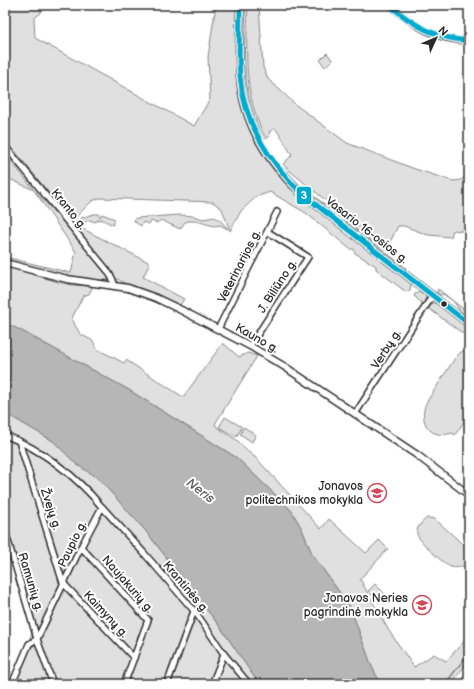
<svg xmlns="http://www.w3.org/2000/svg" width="474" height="689" font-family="'Balsamiq Sans',sans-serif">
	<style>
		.green { fill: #e0e0e0; stroke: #868686 }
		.water { fill: #b6b6b6; stroke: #7e7e7e }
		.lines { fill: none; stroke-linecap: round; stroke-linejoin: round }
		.stream { stroke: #7e7e7e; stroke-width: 1.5 }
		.minor-casing { stroke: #2b2b2b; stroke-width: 8 }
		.major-casing { stroke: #2b2b2b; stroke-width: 9 }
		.minor { stroke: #fff; stroke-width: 5 }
		.major { stroke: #fff; stroke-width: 6 }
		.bus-1-casing { stroke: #fff; stroke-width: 8 }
		.bus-1 { stroke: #00a9ce; stroke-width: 5 }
		.bus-dot { fill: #2b2b2b; stroke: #fff; stroke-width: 1.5 }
		.labels { text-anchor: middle; stroke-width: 4; stroke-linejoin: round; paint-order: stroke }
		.street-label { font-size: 12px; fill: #2b2b2b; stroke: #fff }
		.poi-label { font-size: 12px; fill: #2b2b2b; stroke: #fff; text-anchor: end }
		.water-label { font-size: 13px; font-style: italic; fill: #5c5c5c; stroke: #fff }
		.line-badge { stroke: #fff; stroke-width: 1.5 }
		.badge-label { font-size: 11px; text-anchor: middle; font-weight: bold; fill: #fff }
	</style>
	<rect width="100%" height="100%" fill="#fff"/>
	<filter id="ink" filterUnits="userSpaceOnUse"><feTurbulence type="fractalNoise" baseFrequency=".025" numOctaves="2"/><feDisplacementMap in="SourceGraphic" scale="8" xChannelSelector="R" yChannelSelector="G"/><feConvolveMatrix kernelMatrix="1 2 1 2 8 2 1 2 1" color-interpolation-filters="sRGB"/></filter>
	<g filter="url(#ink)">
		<g class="green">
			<path d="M7,5h34v8l-7,5 1,20 159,88 16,-27 -2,-42 8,-52h21c-1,29 -4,59 2,88 12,65 51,95 100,134 23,18 47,36 70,53l2,4 -1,6 -4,2 -30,-23v-3l-21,-13 -1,-4h-4l-44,-36 -36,-21 -14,5 -15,14 -11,20 -8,-22 -9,-7 -113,-4 -8,3 -20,20 -58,-71 -6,7 26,33 36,39 5,-4 75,38 -7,14 41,22 -4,6 -30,-13 -26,-9 -6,-4c-38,5 -77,-10 -113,-20v-2l66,16 5,-21 -42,-62 -29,-13v-171z"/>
			<path d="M243,5h3c-2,50 -5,88 18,135l-4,-2c-7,-17 -14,-33 -16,-50 -4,-27 -1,-56 -1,-83z"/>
			<path d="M248,5h11l4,62 5,12 28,26 51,38 68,26 38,12 8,-1 8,-7v59l-16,-2 -2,7 -23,-2 -24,-9h-6l-12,24 -96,-79 -7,-7 9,-9c-6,-9 -10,-18 -17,-27l-6,4 1,4 -4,3c-23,-43 -20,-87 -18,-134z"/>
			<path d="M327,53l5,7 -7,7 -5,-7z"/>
			<path d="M282,166l18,19 106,83 -2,2 -99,-78 -15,-14 -9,-10z"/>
			<path d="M94,214h5v2l1,1 2,-3 13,5 -2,6 -12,-6v1l-3,-1 -2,3 -7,-2 -6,3 -2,-5z"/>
			<path d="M179,215l15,1 9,3 11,-2 6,3 8,9 -8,-4 -6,1 -18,-5h-7l-4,1 -5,7 -19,-9 -4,3 -6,-2 -2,3 -6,-2 -2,4 -6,-4 -1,-3 3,-1z"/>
			<path d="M5,266l53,16 14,3 21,1 -4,8 -6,2 -11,22 3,7 5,9 13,7 4,8 27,14 2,-3 57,37 40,-54 16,14 9,-4 9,3 -42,68 2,3 21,14 8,9 10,8 65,71 8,-10 37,34 13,-13 9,9 -28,30 29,52 25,36 20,-13 12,7 23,-25v24l-18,24h-70l-9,-17 -22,-60 -38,-53 -10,-25 -11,-19 -54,-52 -108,-68 -109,-60 -15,-7z"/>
			<path d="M438,289l29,23 -3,2 -3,-2 -8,-11 -10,-7 -3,1 -3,-2z"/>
			<path d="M420,292l6,4 -2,9 -10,-9 1,-2z"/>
			<path d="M434,303l3,1 32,25v9l-41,-30z"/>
			<path d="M469,349v65l-14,21 -3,-2c-22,7 -34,-11 -26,-30l29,-45 6,-6z"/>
			<path d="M5,413l48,28 23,23 22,14 47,52 76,98 38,56h-248l21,-51 -27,-96z"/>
			<path d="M225,417l17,10 -6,10 -17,-10z"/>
			<path d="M244,427l12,8 -4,7 -12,-8z"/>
			<path d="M427,518l8,1 34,31 -1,12c-5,4 -10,7 -17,5 -7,-2 -33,-27 -34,-33 -1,-7 5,-12 10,-16z"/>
			<path d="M375,584l12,12 -7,7 -12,-12z"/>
		</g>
		<path class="water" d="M5,323l15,7 109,60 108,68 54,52 11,19 10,25 38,53 22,60 9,17h-122l-38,-56 -76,-98 -47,-52 -22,-14 -23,-23 -48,-28z"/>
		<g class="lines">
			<path class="stream" d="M445,684l24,-31"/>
			<g class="minor-casing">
				<g id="minor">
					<path d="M389,5c26,21 46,35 80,36"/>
					<path d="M5,146l102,124 5,8 3,8"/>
					<path d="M464,320l5,-6"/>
					<path d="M218,329l59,-117"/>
					<path d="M250,346l58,-89 -40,-25"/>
					<path d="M355,414l78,-119"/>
					<path d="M5,435c37,15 71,41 97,72l-21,40 -44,92 -8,5 -17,40"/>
					<path d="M19,441l44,142 71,75"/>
					<path d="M102,507l41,45 53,61 28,41 25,30"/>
					<path d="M5,531l32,108 16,45"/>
					<path d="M81,547l67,73 -24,64"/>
					<path d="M167,684l27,-73"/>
					<path d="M212,684l12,-30"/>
				</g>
			</g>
			<g class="major-casing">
				<g id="major">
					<path d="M240,5c0,23 -2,47 0,71 3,46 27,86 61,117l168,131"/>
					<path d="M5,263l62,16 61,9 28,10 25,12 69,36 35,21 132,88 52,40"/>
				</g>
			</g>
			<use href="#minor" class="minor"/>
			<use href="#major" class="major"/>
			<g class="bus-1-casing">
				<g id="bus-1">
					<path d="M240,5c0,24 -2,47 0,71 4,47 28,84 61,117l168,131"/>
					<path d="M389,5c26,21 46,33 80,36"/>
				</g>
			</g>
			<use href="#bus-1" class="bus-1"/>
		</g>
	</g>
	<defs>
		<g id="school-ring" transform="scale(1)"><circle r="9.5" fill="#fff" stroke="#d1495b" stroke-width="1.5"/><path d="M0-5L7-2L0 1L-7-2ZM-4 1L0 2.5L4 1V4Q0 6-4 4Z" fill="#d1495b"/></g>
	</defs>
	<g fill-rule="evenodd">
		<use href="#school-ring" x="377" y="493"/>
		<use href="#school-ring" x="422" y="605"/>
	</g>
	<circle class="bus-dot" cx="444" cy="304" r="3.5"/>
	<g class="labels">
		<g class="street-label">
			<text transform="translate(69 209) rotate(51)" y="4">Kranto g.</text>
			<text transform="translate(367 230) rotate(38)" y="4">Vasario 16-osios g.</text>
			<text transform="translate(239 266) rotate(-63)" y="4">Veterinarijos g.</text>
			<text transform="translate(277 286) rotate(-57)" y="4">J. Biliūno g.</text>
			<text transform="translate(257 338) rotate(30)" y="4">Kauno g.</text>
			<text transform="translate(386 349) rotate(-57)" y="4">Verbų g.</text>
			<text transform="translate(51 509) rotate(72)" y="4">Žvejų g.</text>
			<text transform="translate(72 544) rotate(-64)" y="4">Paupio g.</text>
			<text transform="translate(31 582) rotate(73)" y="4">Ramunių g.</text>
			<text transform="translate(128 584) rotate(49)" y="4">Naujakurių g.</text>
			<text transform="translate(186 587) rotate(50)" y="4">Krantinės g.</text>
			<text transform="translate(106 614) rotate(47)" y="4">Kaimynų g.</text>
		</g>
		<g class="poi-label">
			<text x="363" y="490">Jonavos<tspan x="363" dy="14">politechnikos mokykla</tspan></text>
			<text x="408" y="602">Jonavos Neries<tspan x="408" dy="14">pagrindinė mokykla</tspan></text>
		</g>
		<g class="water-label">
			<text transform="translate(201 490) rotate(38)" y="5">Neris</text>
		</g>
	</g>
	<rect class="line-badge" x="296" y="186" width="16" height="19" rx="4" fill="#00a9ce"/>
	<g class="badge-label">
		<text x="304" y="199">3</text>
	</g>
	<rect width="474" height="689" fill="none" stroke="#fff" stroke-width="20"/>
	<rect x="10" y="10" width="454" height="669" fill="none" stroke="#2b2b2b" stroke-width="1.5" filter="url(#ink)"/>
	<g transform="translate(436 38) rotate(46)" stroke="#ffffff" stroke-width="3" paint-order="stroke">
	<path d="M0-3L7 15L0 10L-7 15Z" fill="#2b2b2b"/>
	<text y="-6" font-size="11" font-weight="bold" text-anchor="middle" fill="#2b2b2b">N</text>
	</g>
</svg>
